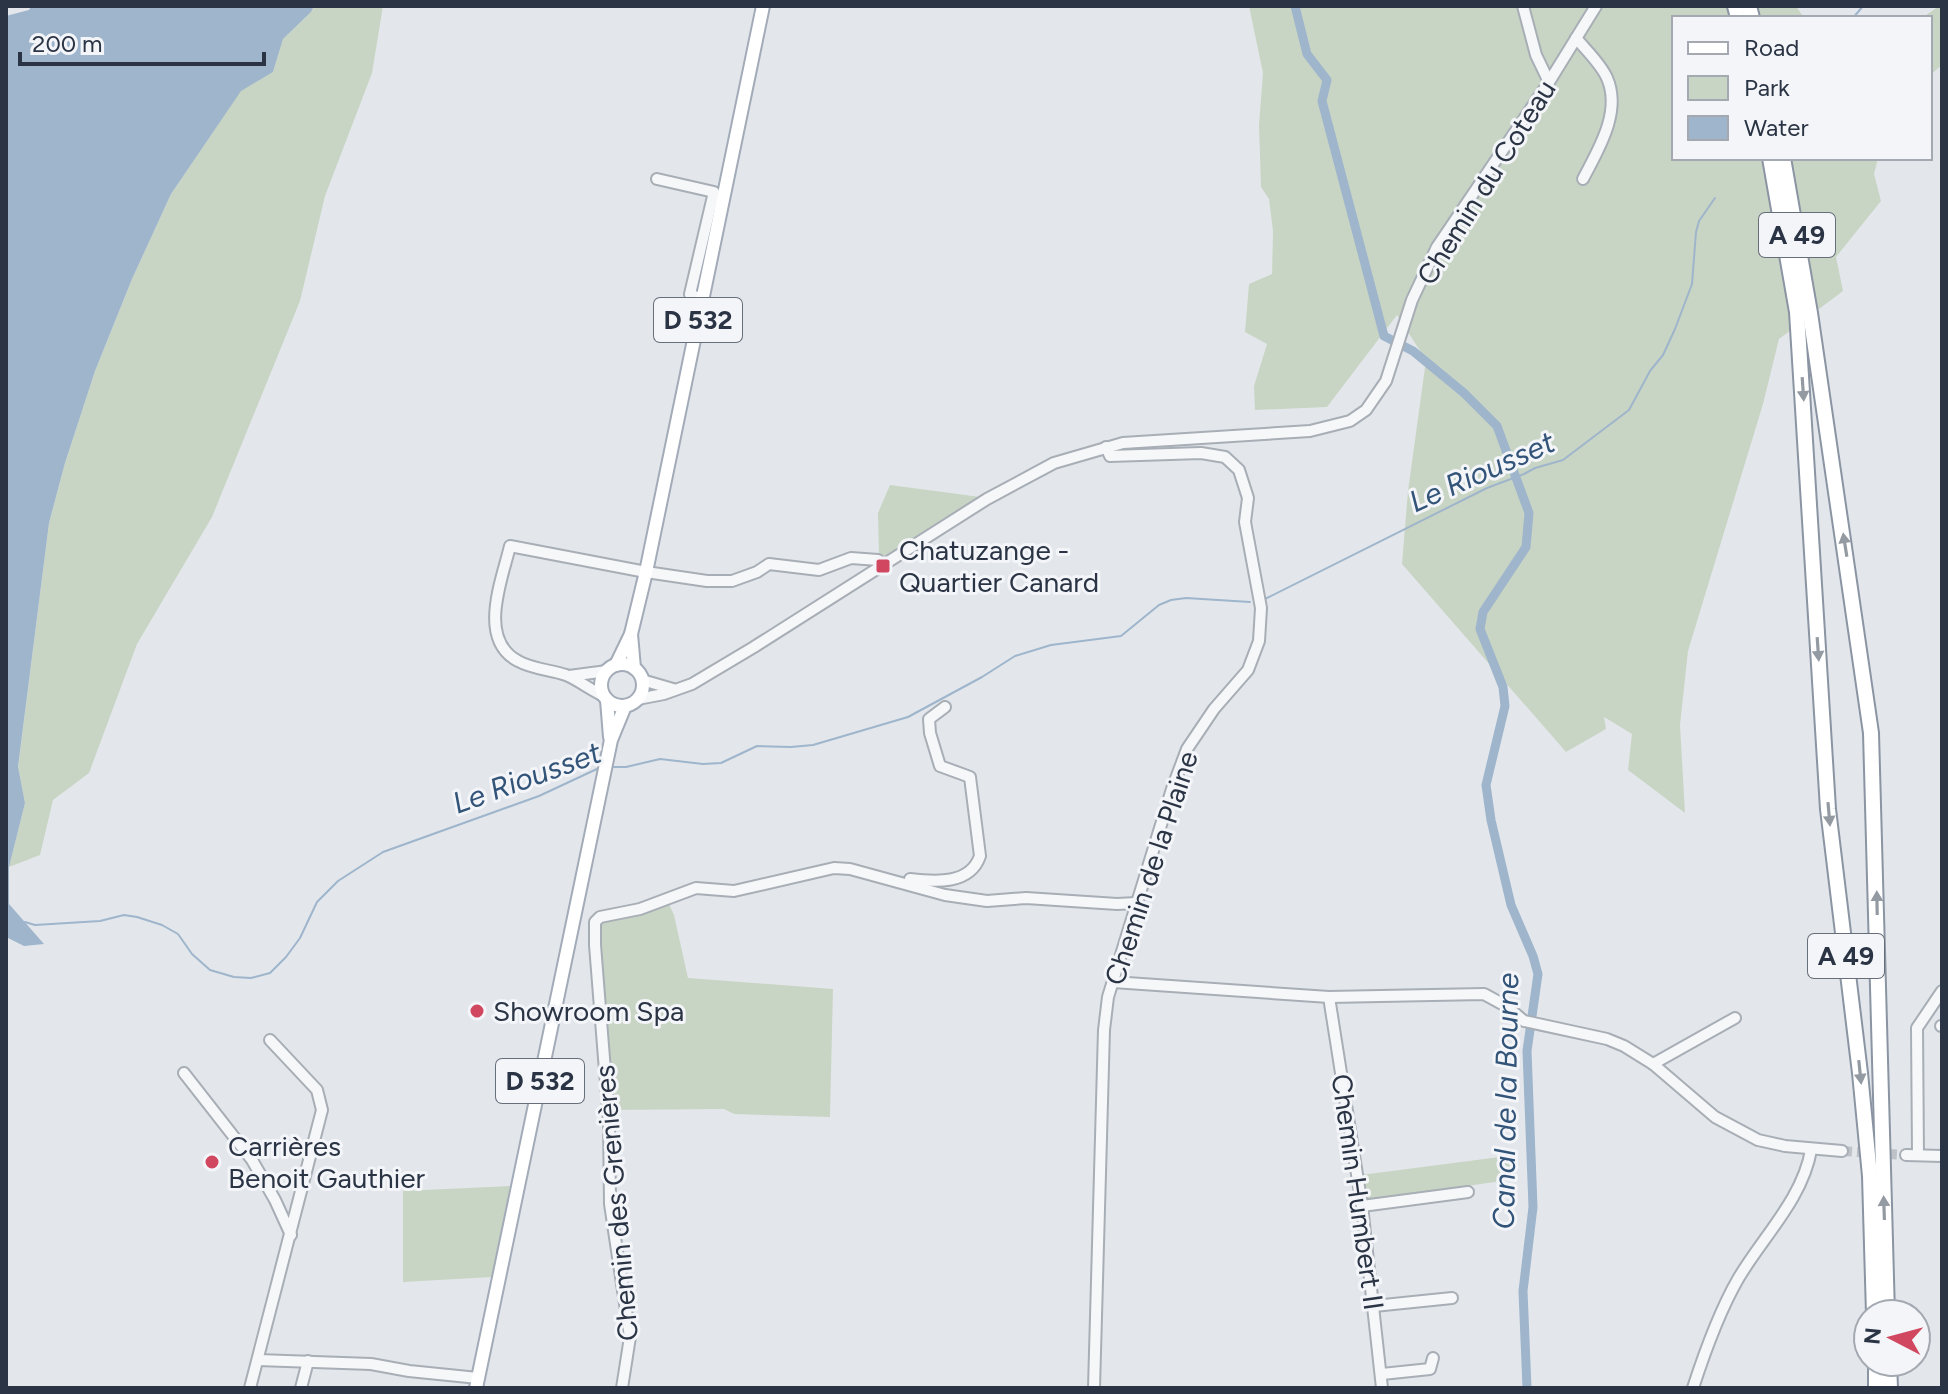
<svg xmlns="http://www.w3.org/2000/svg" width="1948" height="1394" font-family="Figtree,sans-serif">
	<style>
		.green { fill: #c9d5c4 }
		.water { fill: #9eb5cc }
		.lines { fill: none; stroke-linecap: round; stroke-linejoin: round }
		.stream { stroke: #9eb5cc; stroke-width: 2 }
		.canal { stroke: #9eb5cc; stroke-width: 9 }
		.minor-tunnel { stroke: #bec3ca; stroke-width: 10; stroke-dasharray: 10 5; stroke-linecap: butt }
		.minor-casing { stroke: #a8aeb6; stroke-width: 14 }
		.major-casing { stroke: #a2abb7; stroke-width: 16 }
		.highway-casing { stroke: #8a94a2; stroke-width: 18 }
		.minor { stroke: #f6f7f9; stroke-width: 10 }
		.major { stroke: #fff; stroke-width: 12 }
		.highway { stroke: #fff; stroke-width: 14 }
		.oneway { fill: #949aa2 }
		.poi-dot { fill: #d14760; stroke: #f3f5f9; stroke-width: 3 }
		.labels { text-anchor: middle; stroke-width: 6; stroke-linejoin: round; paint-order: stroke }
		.shield { fill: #f3f5f9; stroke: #666e7a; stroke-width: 2 }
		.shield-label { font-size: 26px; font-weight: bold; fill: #2a3444 }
		.street-label { font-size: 28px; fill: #2a3444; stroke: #f3f5f9 }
		.poi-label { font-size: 28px; fill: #2a3444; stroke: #f3f5f9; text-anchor: start }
		.water-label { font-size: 30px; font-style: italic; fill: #335479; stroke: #f3f5f9 }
	</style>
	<rect width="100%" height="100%" fill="#e3e7eb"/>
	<g class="green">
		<path d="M314,6h69l-11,67 -47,123 -25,105 -88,216 -75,127 -48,129 -36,27 -13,55 -31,12 16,-64 -7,-35 31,-245 16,-60 30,-92 37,-92 39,-85 70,-104 32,-18 10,-33 28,-27z"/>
		<path d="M1249,6h547l8,12h-130v140h204l-4,16 7,27 -45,56 7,34 -64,48 -16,65 -75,247 -8,74 5,88 -57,-43 4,-36 -28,-17 2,12 -40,23 -164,-188 6,-73 18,-131 -29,-45 -70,92 -72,3 -1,-24 13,-42 -22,-12 4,-48 23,-10 1,-43 -4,-32 -8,-12 -2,-62 4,-52z"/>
		<path d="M1939,6h3v59l-12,10v-57h-8z"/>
		<path d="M890,485l90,12 -93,59 -8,1 -1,-44z"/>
		<path d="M668,902l6,13 14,63 145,11 -3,128 -96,-3 -10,-5 -114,1 -12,-177 2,-12z"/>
		<path d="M1515,1155v24l-150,22 -4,-26z"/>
		<path d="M510,1186l-18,91 -89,5v-91z"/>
	</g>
	<path class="water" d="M31,6h283l-3,6 -28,27 -10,33 -32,19 -70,103 -39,85 -37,92 -30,92 -16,60 -31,244 7,36 -16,64v37l35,40 -20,2 -18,-9v-921l23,-6z"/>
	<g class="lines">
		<g class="stream">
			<path d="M1853,18l10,-12"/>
			<path d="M1265,599l222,-111 37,-14 11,-6 28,-8 66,-50 21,-39 13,-16 12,-26 17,-45 4,-52 3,-11 16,-23"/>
			<path d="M609,767h17l34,-8 43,5 18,-1 36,-17 34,1 22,-2 95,-28 74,-40 33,-21 36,-11 70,-9 38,-31 12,-5 15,-2 64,4"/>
			<path d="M25,922l10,3 65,-4 24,-6 13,2 25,8 16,9 14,20 18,16 24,7 17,1 19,-5 16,-16 14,-19 17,-36 21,-21 45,-29 156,-56 60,-28"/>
		</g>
		<path class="canal" d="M1295,6l12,48 20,26 -5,21 62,235 29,15 51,42 33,33 32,87 -3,34 -43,65 -3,17 23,58 2,19 -19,79 5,35 20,85 22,51 5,18 -11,77 6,156 -10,84 4,97"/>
		<path class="minor-tunnel" d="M1842,1151l64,4"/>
		<g class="minor-casing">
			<g id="minor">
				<path d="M1523,6l13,49 13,27"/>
				<path d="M1576,38c10,12 25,26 31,40 15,34 -9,72 -24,101"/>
				<path d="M657,179l57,13 -24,102 12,5"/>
				<path d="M569,676l38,-5"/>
				<path d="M642,680l31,9"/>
				<path d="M604,696c-13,-6 -26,-16 -38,-21 -15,-5 -34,-6 -48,-14 -41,-22 -16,-81 -8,-115l136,26 61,9h25l25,-9 12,-8 50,6 32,-12 27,2 5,6"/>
				<path d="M638,699l26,-5 28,-10 62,-37 233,-148 67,-36 69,-20 187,-12 40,-10 16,-11 20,-29 26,-81 25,-53 112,-165 47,-76"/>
				<path d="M910,879c25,3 60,6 70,-23l-10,-79 -30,-11 -10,-33 -1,-14 16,-12"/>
				<path d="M1113,982l216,15 155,-3 22,12 18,15 83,18 17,7 29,18 62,53 43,23 27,6 57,5"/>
				<path d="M1329,997l33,209 20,182"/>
				<path d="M1941,1026h1"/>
				<path d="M1653,1064l82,-46"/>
				<path d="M184,1073l68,87 23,40 16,35"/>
				<path d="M1906,1155l36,1"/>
				<path d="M1918,1155l-1,-127 25,-37"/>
				<path d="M1362,1206l106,-14"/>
				<path d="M1374,1306l78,-8"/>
				<path d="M258,1360l113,4 38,7 69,7"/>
				<path d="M1382,1374l48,-5 3,-11"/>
				<path d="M250,1388l72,-278 -5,-20 -47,-50"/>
				<path d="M301,1388l7,-27"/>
				<path d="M622,1388l8,-51 -20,-133 -1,-83 -14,-176v-23l5,-5 40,-8 56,-21 38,3 100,-23 16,1 95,26 42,6 39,-3 91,6 19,-1"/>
				<path d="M1094,1388l10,-358 4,-33 64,-208 15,-40 27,-40 34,-39 11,-29 2,-33 -16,-86 3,-24 -9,-28 -14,-13 -24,-4 -91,3 -4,-9"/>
				<path d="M1693,1388c12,-37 26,-76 45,-109 24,-41 65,-81 73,-129"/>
			</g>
		</g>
		<g class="major-casing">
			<g id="major">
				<path d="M631,634l3,34"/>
				<circle cx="622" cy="685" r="21"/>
				<path d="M616,665l15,-31 15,-62 117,-566"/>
				<path d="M607,700l3,37"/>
				<path d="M476,1388l135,-648 14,-34"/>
			</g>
		</g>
		<g class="highway-casing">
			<g id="highway">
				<path d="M1735,6l3,12"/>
				<path d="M1749,6l3,12"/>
				<path d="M1770,158l27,154 31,497 32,264 10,103 4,138"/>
				<path d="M1783,158l27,155 61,420 16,581"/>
				<path d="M1876,1362v26"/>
				<path d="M1889,1362l1,26"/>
			</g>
		</g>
		<use href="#minor" class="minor"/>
		<use href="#major" class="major"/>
		<use href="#highway" class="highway"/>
	</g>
	<defs><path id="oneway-solid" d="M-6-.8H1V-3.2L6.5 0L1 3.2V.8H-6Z" transform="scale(2)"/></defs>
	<g class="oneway">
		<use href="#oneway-solid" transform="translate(1803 389) rotate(86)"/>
		<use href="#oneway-solid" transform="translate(1845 545) rotate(-99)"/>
		<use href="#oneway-solid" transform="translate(1818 649) rotate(86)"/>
		<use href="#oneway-solid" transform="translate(1829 814) rotate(85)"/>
		<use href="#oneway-solid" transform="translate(1877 903) rotate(-91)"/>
		<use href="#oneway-solid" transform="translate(1860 1072) rotate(84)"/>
		<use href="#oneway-solid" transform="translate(1884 1208) rotate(-92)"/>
	</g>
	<g class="poi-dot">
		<rect x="875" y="558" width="16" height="16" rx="4"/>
		<circle cx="477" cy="1011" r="8"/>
		<circle cx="212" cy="1162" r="8"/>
	</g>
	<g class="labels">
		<g class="shield">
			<rect x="1759" y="213" width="76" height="44" rx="6"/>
			<rect x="654" y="298" width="88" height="44" rx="6"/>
			<rect x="1808" y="934" width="76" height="44" rx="6"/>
			<rect x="496" y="1059" width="88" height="44" rx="6"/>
		</g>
		<g class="shield-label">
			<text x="1797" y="244">A 49</text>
			<text x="698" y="329">D 532</text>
			<text x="1846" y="965">A 49</text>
			<text x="540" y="1090">D 532</text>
		</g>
		<g class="street-label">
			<text transform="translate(1486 182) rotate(-58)" y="10">Chemin du Coteau</text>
			<text transform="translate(1151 868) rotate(-72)" y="10">Chemin de la Plaine</text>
			<text transform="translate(1358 1192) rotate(82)" y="10">Chemin Humbert II</text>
			<text transform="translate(616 1203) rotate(-95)" y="10">Chemin des Grenières</text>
		</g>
		<g class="poi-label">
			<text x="899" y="560">Chatuzange -<tspan x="899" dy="32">Quartier Canard</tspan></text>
			<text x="493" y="1021">Showroom Spa</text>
			<text x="228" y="1156">Carrières<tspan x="228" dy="32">Benoit Gauthier</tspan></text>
		</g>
		<g class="water-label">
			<text transform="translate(1482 472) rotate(-24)" y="10">Le Riousset</text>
			<text transform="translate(527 778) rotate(-20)" y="10">Le Riousset</text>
			<text transform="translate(1506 1101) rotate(-89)" y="10">Canal de la Bourne</text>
		</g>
	</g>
	<rect width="1948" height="1394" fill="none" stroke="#2a3444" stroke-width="16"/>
	<rect x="1672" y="16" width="260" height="144" fill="#f3f5f9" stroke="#a3a8b1" stroke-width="2"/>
	<rect x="1688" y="42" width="40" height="12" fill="#ffffff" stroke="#a3a8b1" stroke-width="2"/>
	<text x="1744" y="56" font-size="24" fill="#2a3444">Road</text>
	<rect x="1688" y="76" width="40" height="24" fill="#c9d5c4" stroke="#a3a8b1" stroke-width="2"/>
	<text x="1744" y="96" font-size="24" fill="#2a3444">Park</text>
	<rect x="1688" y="116" width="40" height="24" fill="#9eb5cc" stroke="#a3a8b1" stroke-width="2"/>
	<text x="1744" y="136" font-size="24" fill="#2a3444">Water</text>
	<g transform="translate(1892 1338) rotate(276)"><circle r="38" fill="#f3f5f9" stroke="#a3a8b1" stroke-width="2"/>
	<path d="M0-6L14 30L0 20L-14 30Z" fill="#d14760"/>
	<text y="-12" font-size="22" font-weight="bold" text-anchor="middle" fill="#2a3444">N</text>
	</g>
	<path d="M20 52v12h244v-12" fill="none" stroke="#2a3444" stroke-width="4"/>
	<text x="32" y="52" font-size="24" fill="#2a3444" stroke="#f3f5f9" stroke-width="6" paint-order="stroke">200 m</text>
</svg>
